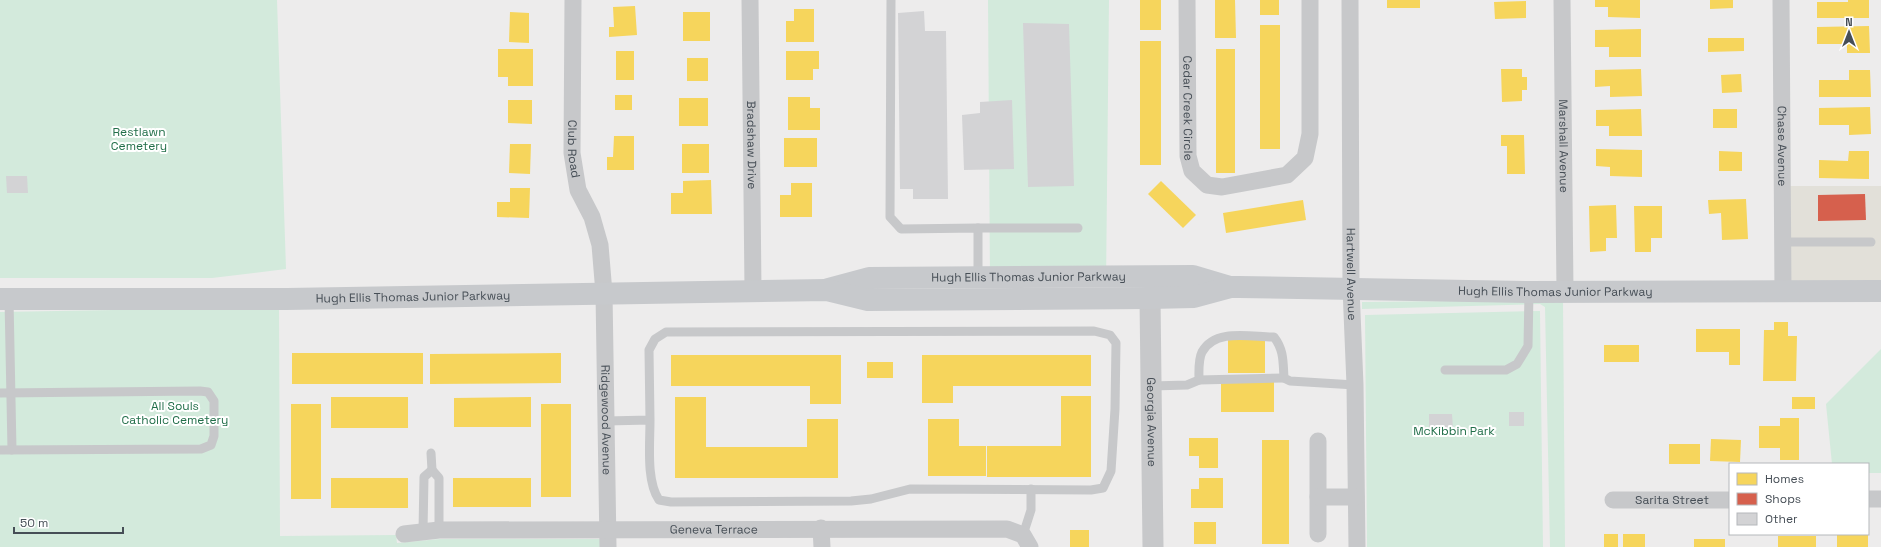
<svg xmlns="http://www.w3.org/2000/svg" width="1881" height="547" font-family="'Space Grotesk',sans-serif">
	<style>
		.commercial { fill: #e2e0d9 }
		.green { fill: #d3eadc }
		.homes { fill: #f6d55c }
		.shops { fill: #d6604d }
		.building { fill: #d3d3d5 }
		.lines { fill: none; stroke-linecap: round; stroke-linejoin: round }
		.service { stroke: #c7c8ca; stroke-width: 9 }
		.minor { stroke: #c7c8ca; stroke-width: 17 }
		.tertiary { stroke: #c7c8ca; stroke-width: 21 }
		.secondary { stroke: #c7c9cc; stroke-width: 22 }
		.labels { text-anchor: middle; stroke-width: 4; stroke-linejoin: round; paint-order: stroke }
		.street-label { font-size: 12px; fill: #464e56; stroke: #fff }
		.park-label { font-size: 12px; fill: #216e49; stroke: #fff }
	</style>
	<rect width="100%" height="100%" fill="#edecec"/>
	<path class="commercial" d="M1790,186h91v97h-90z"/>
	<g class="green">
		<path d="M0,0h277l9,269 -74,9h-212z"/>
		<path d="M988,0h121l-3,285 -116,-4z"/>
		<path d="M1563,300l2,247h-15l-5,-240 -5,-3 -178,5v-7z"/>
		<path d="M279,307l1,229 116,-1 1,8 43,-4h160v8h-600v-235z"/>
		<path d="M1540,311l3,236h-176l-2,-232z"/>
		<path d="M1881,349v124h-13v-9h-36l-6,-60z"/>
	</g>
	<g class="homes">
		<rect x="1140" y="0" width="21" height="30"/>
		<path d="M1215,0h20l1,38h-21z"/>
		<rect x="1260" y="0" width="19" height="15"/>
		<rect x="1387" y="0" width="33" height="8"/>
		<path d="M1595,0h45v18l-32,-1v-10h-13z"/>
		<path d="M1710,0h23v8l-23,1z"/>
		<path d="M1848,0h21v18h-52v-16h31z"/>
		<path d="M1526,1v17l-31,1 -1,-17z"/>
		<path d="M635,6l2,29 -28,2v-10h5l-1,-20z"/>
		<path d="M794,9h20v33h-28v-21h8z"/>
		<path d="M510,12l19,1v30l-20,-1z"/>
		<rect x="683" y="12" width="27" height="29"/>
		<rect x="1260" y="25" width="20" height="124"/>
		<path d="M1869,26l1,27h-23v-9h-30v-17z"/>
		<path d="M1641,29v28h-32v-10h-14v-17z"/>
		<path d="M1708,38h36v13l-36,1z"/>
		<rect x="1140" y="41" width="21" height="124"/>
		<path d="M498,49h35v37h-25v-9h-10z"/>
		<rect x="1216" y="49" width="19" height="124"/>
		<rect x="616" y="51" width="18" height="29"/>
		<path d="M786,51h33v18h-6v11h-27z"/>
		<rect x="687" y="58" width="21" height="23"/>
		<path d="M1501,69h21v8h5v13h-5v11l-20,1z"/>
		<path d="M1641,69l1,27 -32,1v-11l-15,1v-17z"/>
		<path d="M1849,70h21l1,27h-52v-17h30z"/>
		<path d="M1741,74l1,18 -20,1 -1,-18z"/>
		<rect x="615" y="95" width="17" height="15"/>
		<path d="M788,97h22v11h10v22h-32z"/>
		<rect x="679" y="98" width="29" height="28"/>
		<path d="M508,100h24v24l-24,-1z"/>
		<path d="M1870,107l1,27 -22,1v-10h-30v-17z"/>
		<path d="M1641,109l1,27h-33v-10h-13v-16z"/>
		<rect x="1713" y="109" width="24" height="19"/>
		<path d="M1501,135h23l1,39h-18v-28h-6z"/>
		<path d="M614,136h20v34h-27v-13h6z"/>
		<rect x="784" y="138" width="33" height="29"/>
		<path d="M510,144h21l-1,30 -21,-1z"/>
		<rect x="682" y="144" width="27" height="29"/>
		<path d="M1596,149l46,1v27l-32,-1v-9l-14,-1z"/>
		<path d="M1719,151l23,1v19h-23z"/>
		<path d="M1849,151h20v28l-50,-1v-18l29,1z"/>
		<path d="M711,180l1,34h-41v-21h12v-12z"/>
		<path d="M1161,181l35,34 -13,13 -35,-34z"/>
		<path d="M791,183h21v34h-32v-22h11z"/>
		<path d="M510,188h20l-1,30 -32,-1v-15h13z"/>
		<path d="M1746,199l2,40 -26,1 -1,-27 -12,1 -1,-14z"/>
		<path d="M1303,200l3,20 -80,13 -3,-20z"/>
		<path d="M1616,205l1,33h-11v13l-16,1 -1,-46z"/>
		<path d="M1634,206h28v32h-11v14h-16z"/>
		<path d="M1774,322h14v14h9l-1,45h-33l1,-51h10z"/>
		<path d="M1696,329h44v36h-11v-13h-33z"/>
		<rect x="1228" y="339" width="37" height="34"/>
		<rect x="1604" y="345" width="35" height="17"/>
		<rect x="292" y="353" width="131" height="31"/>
		<path d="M561,353v30l-131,1v-30z"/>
		<path d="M671,355h170v49h-31v-18h-139z"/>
		<path d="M922,355h169v31h-138v17h-31z"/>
		<rect x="867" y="362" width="26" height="16"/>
		<rect x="1221" y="382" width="53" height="30"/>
		<path d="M1061,396h30v81h-104v-31h74z"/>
		<rect x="331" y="397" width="77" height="31"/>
		<path d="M531,397v30h-77v-29z"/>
		<path d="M675,397h31v50h101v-28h31v59h-163z"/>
		<rect x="1792" y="397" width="23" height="12"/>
		<rect x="291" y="404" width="30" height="95"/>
		<rect x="541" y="404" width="30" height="93"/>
		<path d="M1780,418h19v42h-19v-12h-21v-22h21z"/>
		<path d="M928,419h31v27h27v30h-58z"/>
		<path d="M1189,438h29v30h-19v-12h-10z"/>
		<path d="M1711,439l30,1 -1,22 -30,-1z"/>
		<rect x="1262" y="440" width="27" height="104"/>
		<rect x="1669" y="444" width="31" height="20"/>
		<rect x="331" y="478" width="77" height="30"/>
		<rect x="453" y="478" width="78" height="29"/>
		<path d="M1199,478h24v30h-32v-19h8z"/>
		<rect x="1194" y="522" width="22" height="22"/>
		<rect x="1070" y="530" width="19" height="17"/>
		<rect x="1604" y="534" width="14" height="13"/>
		<rect x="1623" y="534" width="22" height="13"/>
		<rect x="1837" y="535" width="31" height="12"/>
		<rect x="1778" y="536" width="38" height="11"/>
		<rect x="1694" y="539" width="31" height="8"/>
	</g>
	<path class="shops" d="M1865,194l1,26 -48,1v-26z"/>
	<g class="building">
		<path d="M924,11l1,20h21l2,168h-35v-10h-13l-2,-176z"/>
		<path d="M1023,23l46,1 5,162 -46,1z"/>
		<path d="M1012,100l2,69 -50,1 -2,-55 18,-2v-11z"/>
		<path d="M6,176h21l1,17h-21z"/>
		<rect x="1509" y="412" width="15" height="14"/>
		<path d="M1429,414h23l1,14h-24z"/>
	</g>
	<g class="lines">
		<g class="service">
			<path d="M891,0l-1,217 11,12 77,-1v49"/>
			<path d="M978,228h100"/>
			<path d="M1783,242h88"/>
			<path d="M9,299l3,151"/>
			<path d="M1445,370h61l11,-6 11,-18 1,-54"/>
			<path d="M1199,380l85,-2"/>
			<path d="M1152,386l35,-1 12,-5c0,-8 -1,-20 3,-28 13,-24 49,-15 72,-15 10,13 9,25 10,41l6,3 65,4"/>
			<path d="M0,393l200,-2 8,1 6,9v35l-3,9 -10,4 -201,1"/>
			<path d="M606,421l44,-1 -1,-70 6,-11 11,-7 428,-1 16,4 6,8 -1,66 -4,62 -8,17 -12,2 -181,-1 -39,10 -20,2 -180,1 -12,-2c-13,-19 -9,-56 -9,-80"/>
			<path d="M431,453l1,17"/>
			<path d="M423,531l1,-54 8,-7 7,8v52"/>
			<path d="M1023,535l8,-25v-21"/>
		</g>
		<g class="minor">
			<path id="s1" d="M573,0l-1,153 6,37 14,27 8,28 4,48 4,254"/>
			<path id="s2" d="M750,0l3,290"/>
			<path id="s3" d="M1187,0l1,156 4,15 15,14 15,2 65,-12 18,-17 5,-24v-134"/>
			<path id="s4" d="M1350,0l1,288 4,97 2,162"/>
			<path id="s5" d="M1562,0l3,291"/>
			<path id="s6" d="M1781,0l2,292"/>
			<path d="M1318,441v93"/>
			<path d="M1318,497h38"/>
			<path d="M1868,499h13"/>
			<path id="s7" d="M1613,500h117"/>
			<path d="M821,528l1,19"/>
			<path id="s8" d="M404,534l35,-4 568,-1 16,6 7,12"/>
		</g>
		<path class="tertiary" id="s9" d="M1150,298l3,249"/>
		<g class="secondary">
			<path id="s10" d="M828,289l41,-11 324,-2 37,11"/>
			<path id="s11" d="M0,299h287l540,-9 41,10 282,-2 44,-1 37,-10h8l290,5 352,-1"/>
		</g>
	</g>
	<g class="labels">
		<g class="street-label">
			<text dy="4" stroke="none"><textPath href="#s3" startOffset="108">Cedar Creek Circle</textPath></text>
			<text dy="4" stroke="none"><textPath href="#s2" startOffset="145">Bradshaw Drive</textPath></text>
			<text dy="4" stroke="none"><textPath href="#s5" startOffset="146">Marshall Avenue</textPath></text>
			<text dy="4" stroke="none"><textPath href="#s6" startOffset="146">Chase Avenue</textPath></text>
			<text dy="4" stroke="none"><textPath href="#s1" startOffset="149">Club Road</textPath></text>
			<text dy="4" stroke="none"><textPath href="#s4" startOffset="274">Hartwell Avenue</textPath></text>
			<text dy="4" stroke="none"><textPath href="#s10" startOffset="202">Hugh Ellis Thomas Junior Parkway</textPath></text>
			<text dy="4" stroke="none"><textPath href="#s11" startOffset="1558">Hugh Ellis Thomas Junior Parkway</textPath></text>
			<text dy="4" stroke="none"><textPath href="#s11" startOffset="413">Hugh Ellis Thomas Junior Parkway</textPath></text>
			<text dy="4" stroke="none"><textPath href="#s1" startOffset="425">Ridgewood Avenue</textPath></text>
			<text dy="4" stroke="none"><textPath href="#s9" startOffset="124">Georgia Avenue</textPath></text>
			<text dy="4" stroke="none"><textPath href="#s7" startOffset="59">Sarita Street</textPath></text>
			<text dy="4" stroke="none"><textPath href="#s8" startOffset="310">Geneva Terrace</textPath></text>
		</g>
		<g class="park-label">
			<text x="139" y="136">Restlawn<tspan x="139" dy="14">Cemetery</tspan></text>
			<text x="175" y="410">All Souls<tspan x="175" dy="14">Catholic Cemetery</tspan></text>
			<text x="1454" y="435">McKibbin Park</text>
		</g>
	</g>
	<rect x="1729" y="463" width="140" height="72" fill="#ffffff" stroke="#b5b8bb"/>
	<rect x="1737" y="473" width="20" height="12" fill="#f6d55c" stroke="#b5b8bb"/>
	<text x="1765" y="483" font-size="12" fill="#464e56">Homes</text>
	<rect x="1737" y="493" width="20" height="12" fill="#d6604d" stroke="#b5b8bb"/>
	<text x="1765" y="503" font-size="12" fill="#464e56">Shops</text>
	<rect x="1737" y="513" width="20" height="12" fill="#d3d3d5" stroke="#b5b8bb"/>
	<text x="1765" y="523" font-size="12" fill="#464e56">Other</text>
	<g transform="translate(1849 32)" stroke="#ffffff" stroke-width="3" paint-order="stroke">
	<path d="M0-3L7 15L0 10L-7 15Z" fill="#464e56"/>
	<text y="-6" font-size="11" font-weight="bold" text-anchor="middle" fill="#464e56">N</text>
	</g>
	<path d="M14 527v6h109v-6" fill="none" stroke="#464e56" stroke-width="2"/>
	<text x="20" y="527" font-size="12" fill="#464e56" stroke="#ffffff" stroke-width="3" paint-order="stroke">50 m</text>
</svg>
